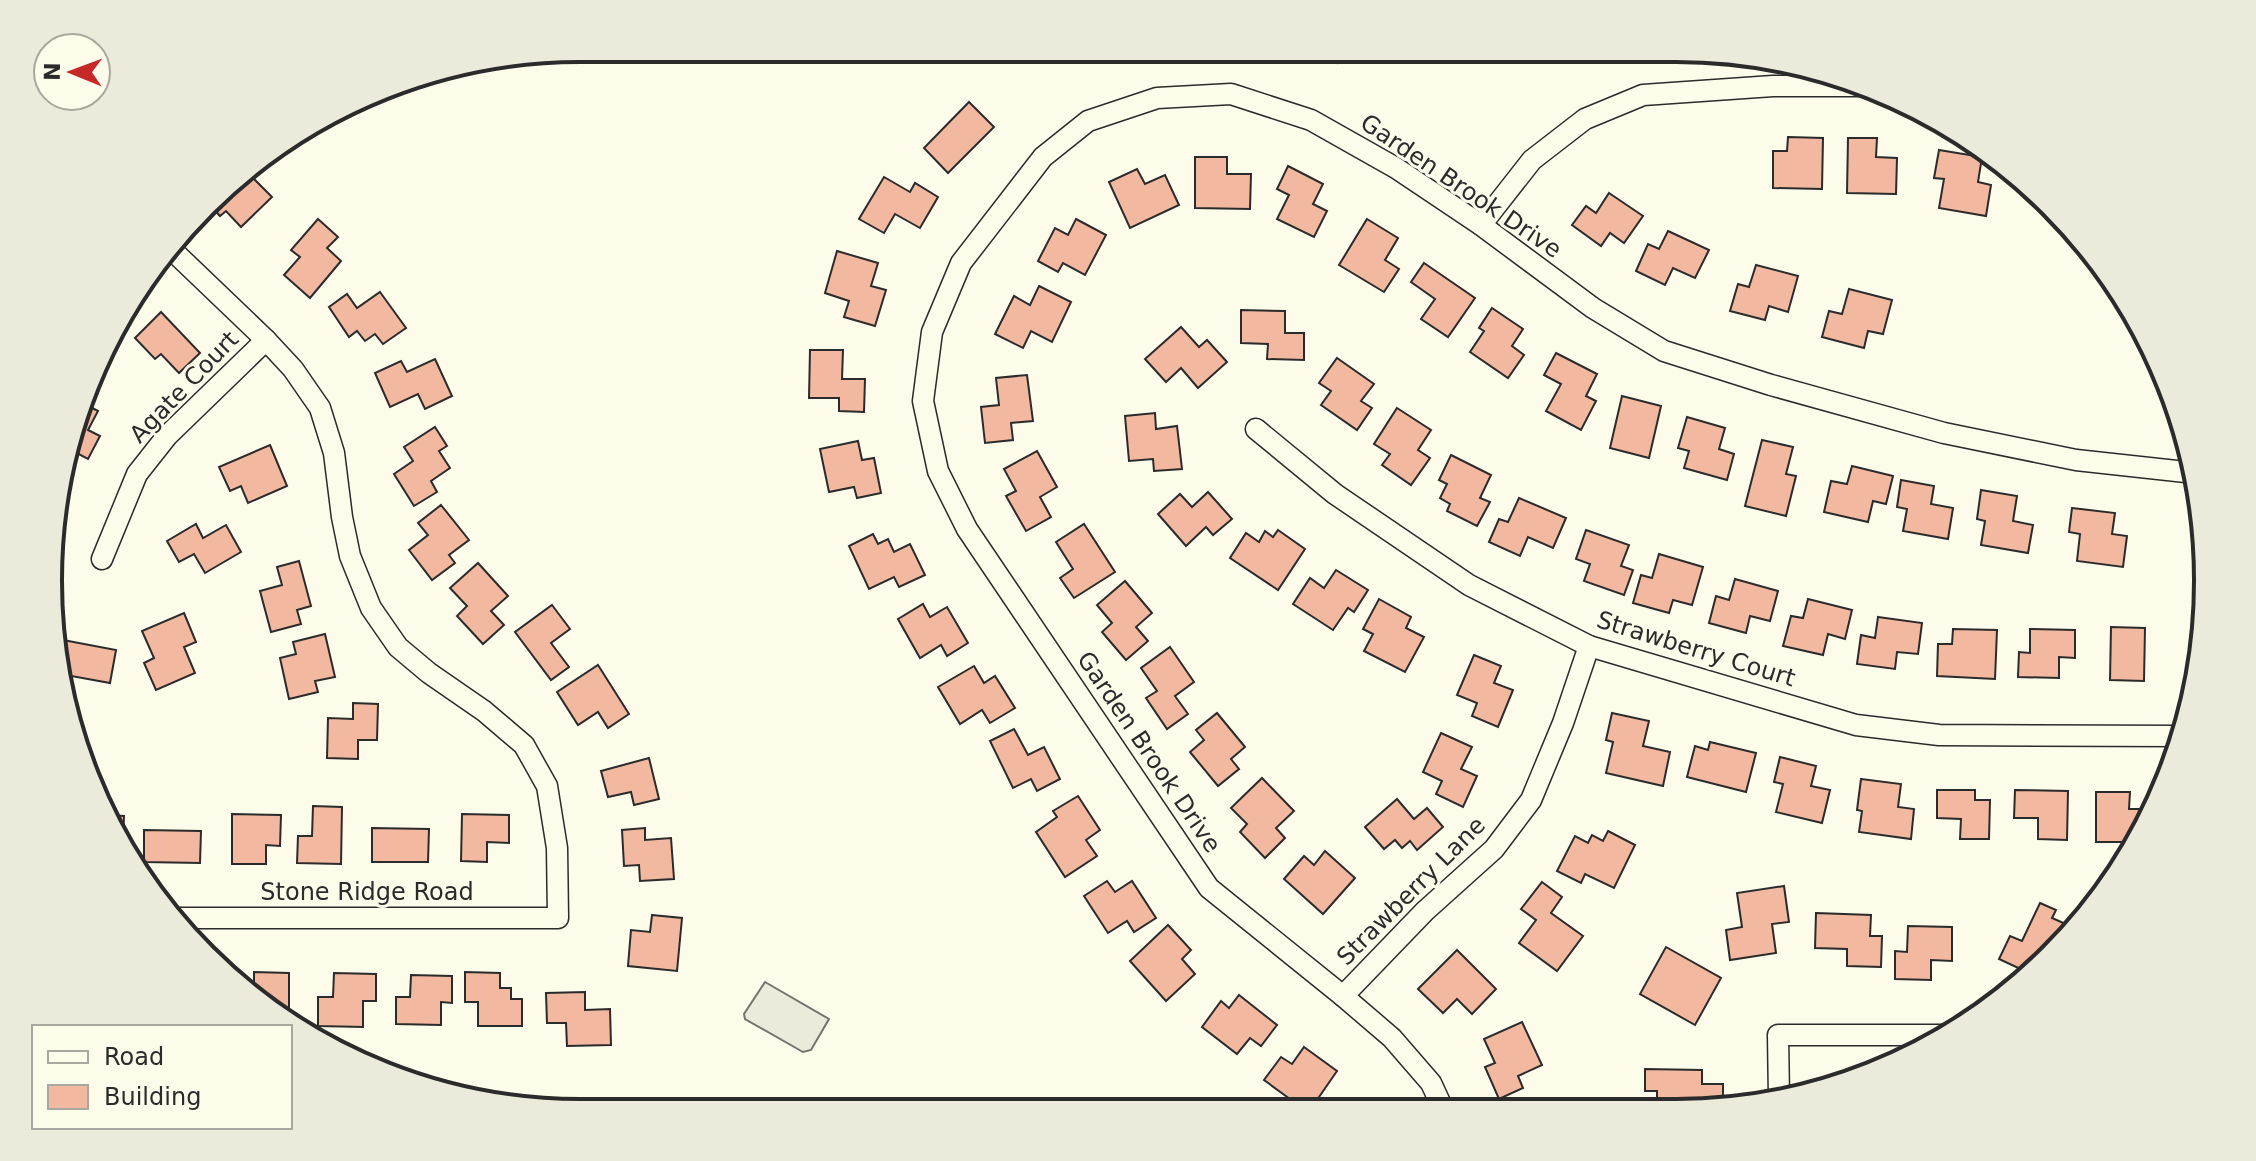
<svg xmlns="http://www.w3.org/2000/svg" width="2256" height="1161" font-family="'DejaVu Sans',sans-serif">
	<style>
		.green { fill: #ecebdb; stroke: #74746e; stroke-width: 2 }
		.building { fill: #f2b8a0; stroke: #2b2b2b; stroke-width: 2 }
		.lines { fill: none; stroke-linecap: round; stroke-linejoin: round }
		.minor-casing { stroke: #2b2b2b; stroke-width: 23 }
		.minor { stroke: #fdfbea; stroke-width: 20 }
		.labels { text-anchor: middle; stroke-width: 6; stroke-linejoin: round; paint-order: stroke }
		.street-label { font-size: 24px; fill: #2b2b2b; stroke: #fdfbea }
		.rim { fill: none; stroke: #2b2b2b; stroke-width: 4 }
	</style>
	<rect width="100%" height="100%" fill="#fdfbea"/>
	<path class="green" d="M765,982l64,37 -18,31 -8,2 -58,-33 -1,-5z"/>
	<g class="building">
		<path d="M1312,49h28l-3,14 -27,-6z"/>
		<path d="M969,102l25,25 -46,46 -24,-25z"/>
		<path d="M1788,137l35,1 -1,51 -49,-1v-37h14z"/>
		<path d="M1848,138h29l-1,19 21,1 -1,36 -49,-1z"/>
		<path d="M1939,150l43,7 -4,25 13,3 -5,31 -47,-8 5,-29 -10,-1z"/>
		<path d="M1195,157h32v17h24l-1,35 -55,-1z"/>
		<path d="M1288,166l35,18 -10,20 14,7 -13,26 -37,-18 12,-24 -12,-6z"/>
		<path d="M1137,169l8,15 20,-9 14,30 -49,23 -21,-46z"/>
		<path d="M245,170l27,27 -31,30 -15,-16 -6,5 -9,-10z"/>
		<path d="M884,177l26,15 5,-9 23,14 -18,31 -25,-14 -11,19 -25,-14z"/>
		<path d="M1609,193l34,23 -19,27 -14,-10 -9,13 -29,-21 14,-19 10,7z"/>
		<path d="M318,219l20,18 -11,11 14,13 -31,37 -26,-23 16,-18 -9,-7z"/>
		<path d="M1076,219l30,16 -21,40 -22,-12 -5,9 -20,-11 17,-33 13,7z"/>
		<path d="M1367,219l31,19 -13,22 14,9 -15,23 -45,-27z"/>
		<path d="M1668,231l41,19 -14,28 -22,-10 -8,17 -29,-14 12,-27 11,5z"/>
		<path d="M837,251l41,12 -7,23 15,4 -11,36 -31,-9 5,-16 -24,-8z"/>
		<path d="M1424,263l51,35 -27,39 -27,-18 14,-20 -24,-17z"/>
		<path d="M1756,265l42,11 -10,36 -19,-6 -4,14 -35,-9 8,-27 11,3z"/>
		<path d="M1039,286l32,16 -19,40 -21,-11 -8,17 -28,-14 19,-38 16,9z"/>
		<path d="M136,289l7,7 -23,22z"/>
		<path d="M1849,289l43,11 -9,34 -15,-3 -4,17 -42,-11 7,-26 13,3z"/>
		<path d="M380,292l26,36 -23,16 -8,-10 -10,7 -8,-10 -8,6 -20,-30 18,-13 10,14z"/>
		<path d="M1492,308l31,21 -11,17 12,9 -16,23 -38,-26 14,-21 -5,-3z"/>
		<path d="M1241,310l44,1v22h19v27l-37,-1 1,-15 -27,-1z"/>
		<path d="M161,312l39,41 -21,20 -18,-19 -6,5 -20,-21z"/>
		<path d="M1181,327l18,20 8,-7 20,22 -29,26 -17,-20 -15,14 -21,-23z"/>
		<path d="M810,350h33l-1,29h23l-1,33 -25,-1v-13h-30z"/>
		<path d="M1556,353l41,21 -11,22 10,5 -15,29 -35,-19 15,-27 -17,-9z"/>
		<path d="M1337,358l37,26 -13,17 11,7 -15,22 -36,-25 10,-14 -12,-8z"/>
		<path d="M435,359l17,37 -27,13 -7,-15 -28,13 -15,-34 26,-12 6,11z"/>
		<path d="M1027,375l6,46 -22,2 2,17 -28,3 -4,-36 18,-2 -3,-27z"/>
		<path d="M1622,396l39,10 -12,52 -39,-10z"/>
		<path d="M81,402l17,9 -10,19 12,6 -12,23 -21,-11z"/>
		<path d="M1397,408l34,22 -13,20 12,8 -19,27 -29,-20 8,-11 -16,-10z"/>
		<path d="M1155,413l1,16 21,-3 5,43 -28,2 -1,-12 -24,2 -4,-45z"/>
		<path d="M1687,417l38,11 -6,21 15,5 -7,26 -43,-12 5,-17 -11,-3z"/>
		<path d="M435,427l12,19 -8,5 11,17 -19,13 6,11 -23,14 -20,-32 19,-13 -9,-14z"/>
		<path d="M1762,440l31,7 -7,27 10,2 -10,40 -41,-10z"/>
		<path d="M858,441l4,19 12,-2 7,35 -24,5 -3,-11 -25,5 -9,-43z"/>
		<path d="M270,445l17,41 -39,17 -7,-17 -11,5 -11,-24z"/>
		<path d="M1037,451l20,36 -17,10 11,20 -25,14 -20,-35 10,-5 -12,-22z"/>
		<path d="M1451,455l40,20 -11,23 10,4 -13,24 -30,-15 3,-7 -10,-6 7,-14 -8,-4z"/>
		<path d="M1852,466l41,10 -7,28 -13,-3 -5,21 -44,-10 7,-31 16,3z"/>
		<path d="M1901,480l33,6 -3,18 22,4 -5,31 -45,-8 4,-22 -10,-2z"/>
		<path d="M1981,490l36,6 -4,25 20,4 -5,28 -47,-8 4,-24 -8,-2z"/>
		<path d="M1208,492l24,27 -19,16 -7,-8 -20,19 -28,-32 22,-20 12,13z"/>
		<path d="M1519,498l47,20 -13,30 -25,-11 -8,19 -31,-14 10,-23 9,3z"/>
		<path d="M441,505l28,35 -20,15 6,8 -23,17 -23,-30 19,-15 -10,-12z"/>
		<path d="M2072,508l43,5 -3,21 15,2 -4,31 -46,-6 3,-27 -11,-2z"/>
		<path d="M196,524l7,14 23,-13 15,27 -36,21 -11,-19 -15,8 -12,-21z"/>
		<path d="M1084,524l31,48 -41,26 -14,-20 13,-9 -17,-27z"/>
		<path d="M1278,530l27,19 -27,41 -48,-32 16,-25 13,9 6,-11 8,6z"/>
		<path d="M1586,530l43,15 -8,21 12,4 -9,25 -40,-14 6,-17 -14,-5z"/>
		<path d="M873,534l5,10 10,-5 6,13 16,-8 15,31 -26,12 -5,-10 -25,12 -20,-43z"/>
		<path d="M1659,554l44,13 -11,38 -19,-5 -4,13 -36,-10 8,-28 11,3z"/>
		<path d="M299,561l12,45 -14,4 4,14 -30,8 -11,-41 22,-6 -5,-18z"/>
		<path d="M478,563l30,33 -17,15 13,14 -21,19 -26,-28 10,-10 -17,-18z"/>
		<path d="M1336,570l32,20 -14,22 -6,-4 -15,22 -40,-26 17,-26 14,10z"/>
		<path d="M1735,579l43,12 -8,30 -20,-5 -4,17 -37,-10 7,-27 13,4z"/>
		<path d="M1125,581l27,32 -16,14 12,14 -22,19 -24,-28 10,-9 -15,-18z"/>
		<path d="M1379,599l32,18 -5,11 18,9 -19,35 -41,-21 9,-17 -10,-5z"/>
		<path d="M1808,599l44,11 -7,29 -17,-5 -5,21 -40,-9 8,-30 12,2z"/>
		<path d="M923,604l7,13 17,-10 21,36 -21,13 -6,-11 -21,13 -22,-39z"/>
		<path d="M552,605l18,24 -19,14 18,24 -18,13 -36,-48z"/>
		<path d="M184,613l12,29 -12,5 11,26 -39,17 -12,-27 10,-5 -12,-27z"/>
		<path d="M1878,617l44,6 -4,31 -21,-2 -2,17 -38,-5 4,-29 14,3z"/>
		<path d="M2111,627l34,1 -1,53 -34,-1z"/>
		<path d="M1953,629l44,1 -2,49 -58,-3 1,-32h14z"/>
		<path d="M2030,629l45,1v28l-16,-1v21l-41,-1 1,-25 11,1z"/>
		<path d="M325,634l10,43 -20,4 3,11 -29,7 -9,-41 16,-4 -3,-12z"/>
		<path d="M63,640l53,10 -6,33 -50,-9 -2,-7z"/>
		<path d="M1170,647l24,35 -19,14 13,18 -21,15 -21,-31 11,-7 -16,-23z"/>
		<path d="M1474,655l27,11 -7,17 19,7 -15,37 -26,-11 5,-13 -20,-8z"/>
		<path d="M598,665l31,49 -21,14 -10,-16 -20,13 -21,-33z"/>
		<path d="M974,666l10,17 11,-7 20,32 -25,15 -8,-13 -22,14 -22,-37z"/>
		<path d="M353,703l25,1 -1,36h-19v19l-31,-1 1,-40 25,1z"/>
		<path d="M1217,713l28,34 -14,12 8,10 -21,17 -28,-34 14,-12 -8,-10z"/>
		<path d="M1612,713l37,8 -6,25 27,6 -7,34 -57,-13 7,-31 -7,-2z"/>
		<path d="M1014,729l14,26 16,-8 16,32 -23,12 -6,-12 -18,9 -23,-47z"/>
		<path d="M1441,733l31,14 -11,22 16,7 -14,31 -27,-13 6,-13 -19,-9z"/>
		<path d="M1710,742l46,11 -10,39 -59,-15 8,-31 13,4z"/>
		<path d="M1780,757l36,9 -5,20 19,4 -8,33 -46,-11 7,-28 -9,-2z"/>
		<path d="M649,758l10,41 -25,6 -3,-13 -23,5 -7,-26z"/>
		<path d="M1262,778l32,33 -18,17 9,10 -20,20 -25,-26 7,-8 -16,-16z"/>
		<path d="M1861,779l40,5 -3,23 16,2 -3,30 -52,-7 3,-21 -5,-1z"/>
		<path d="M1937,790h38v10h15l-1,39h-29l1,-20 -24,-1z"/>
		<path d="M2015,790l53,1 -1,49 -29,-1v-21h-24z"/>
		<path d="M2096,792h34l-1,17h16v20l-8,13h-41z"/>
		<path d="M1078,796l22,34 -14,10 11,16 -32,21 -29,-45 21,-15 -4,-6z"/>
		<path d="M1397,799l17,20 13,-11 16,19 -26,23 -7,-9 -8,7 -7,-8 -11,9 -19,-22z"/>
		<path d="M313,806l29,1 -1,57 -44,-1 1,-27h14z"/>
		<path d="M232,814l49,1 -1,31 -14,-1v19h-34z"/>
		<path d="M462,814l47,1v28l-22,-1v20l-26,-1z"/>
		<path d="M103,815l21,1 -1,27 -20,-27z"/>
		<path d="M372,828l57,1 -1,33h-56z"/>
		<path d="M645,828v12l26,-2 3,41 -34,2 -1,-16 -15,1 -2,-36z"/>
		<path d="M144,830l57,1 -1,32 -56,-1z"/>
		<path d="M1608,831l27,14 -21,43 -29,-14 -4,9 -24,-12 18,-35 13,7 4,-8 11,6z"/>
		<path d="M1325,851l30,27 -32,36 -39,-35 20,-23 10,9z"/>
		<path d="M1107,881l8,11 17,-11 24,37 -22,14 -7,-11 -19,12 -24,-37z"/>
		<path d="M1542,882l20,15 -11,16 32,23 -26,35 -38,-28 17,-23 -15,-11z"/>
		<path d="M1784,886l5,36 -17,2 4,29 -46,7 -4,-30 16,-3 -5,-34z"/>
		<path d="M2040,903l16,7 -4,8 16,7 -8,18 -17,17 -3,-1 -11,14 -30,-14 11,-23 12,5z"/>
		<path d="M1816,913l55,2 -1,21h12l-1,31 -34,-1v-17l-32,-1z"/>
		<path d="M652,915l30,3 -5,53 -49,-5 3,-36 19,2z"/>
		<path d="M1168,925l23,25 -9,9 13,15 -29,27 -36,-40z"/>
		<path d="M1908,926l44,1v34l-21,-1v20l-36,-1v-28l12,1z"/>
		<path d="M1666,947l55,31 -26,47 -55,-31z"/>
		<path d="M1457,950l39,39 -24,25 -15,-15 -14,14 -25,-24z"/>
		<path d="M254,972l35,1v45l-35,-25z"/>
		<path d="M465,972l35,1v15h11v11h11v27h-44v-24h-13z"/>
		<path d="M334,973l42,1v27h-13v26l-45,-1v-29h15z"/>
		<path d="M411,975l41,1v27l-11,-1v23l-45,-1v-27h14z"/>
		<path d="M585,992v18l25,-1 1,36 -44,1 -1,-23h-19l-1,-30z"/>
		<path d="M1239,995l38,30 -16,21 -11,-8 -13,16 -35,-27 19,-26 8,7z"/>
		<path d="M1522,1022l20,43 -24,11 5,12 -24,11 -14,-32 10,-4 -11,-24z"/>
		<path d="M1304,1047l33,24 -27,39h-5l-41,-30 17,-23 11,7z"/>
		<path d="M1645,1069l57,1v14h21v24h-66v-17h-12z"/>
	</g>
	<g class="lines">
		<g class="minor-casing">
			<g id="minor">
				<path d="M1481,225l51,-65 53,-41 58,-24 130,-9h92"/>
				<path d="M171,249l95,91 27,29 27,39 14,45 8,64 8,39 21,52 27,39 31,26 55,38 40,34 23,41 10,62 1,70h-382"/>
				<path d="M1256,429l79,65 134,91 120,61 267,79 83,10 244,1"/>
				<path d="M102,559l35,-85 30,-38 99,-96"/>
				<path d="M1343,996l82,-85 69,-62 37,-49 32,-77 26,-77"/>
				<path d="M1779,1099l-1,-64h166"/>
				<path d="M1443,1109l-12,-26 -39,-45 -49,-42 -134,-108 -242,-359 -29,-58 -15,-70 9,-69 29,-69 82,-106 45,-36 69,-23 74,-4 80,26 85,48 85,57 112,83 71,43 107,34 173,48 132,27 119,13"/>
			</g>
		</g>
		<use href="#minor" class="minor"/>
	</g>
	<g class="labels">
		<g class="street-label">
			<text transform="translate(1461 186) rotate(34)" y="8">Garden Brook Drive</text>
			<text transform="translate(184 387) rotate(-46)" y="8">Agate Court</text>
			<text transform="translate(1696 649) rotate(17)" y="8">Strawberry Court</text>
			<text transform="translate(1149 752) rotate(56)" y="8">Garden Brook Drive</text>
			<text transform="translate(1411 891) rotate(-45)" y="8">Strawberry Lane</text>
			<text x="367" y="900">Stone Ridge Road</text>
		</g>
	</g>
	<path d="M0 0H2256V1161H0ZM580 62H1676A518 518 0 0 1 2194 580V581A518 518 0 0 1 1676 1099H580A518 518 0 0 1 62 581V580A518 518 0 0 1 580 62Z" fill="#eceadb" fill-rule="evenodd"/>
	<path class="rim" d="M580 62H1676A518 518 0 0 1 2194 580V581A518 518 0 0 1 1676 1099H580A518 518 0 0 1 62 581V580A518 518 0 0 1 580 62Z"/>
	<rect x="32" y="1025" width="260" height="104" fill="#fdfbea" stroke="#a9a89e" stroke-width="2"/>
	<rect x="48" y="1051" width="40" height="12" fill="#fdfbea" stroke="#a9a89e" stroke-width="2"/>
	<text x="104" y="1065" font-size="24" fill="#2b2b2b">Road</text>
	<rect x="48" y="1085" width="40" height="24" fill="#f2b8a0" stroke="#a9a89e" stroke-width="2"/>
	<text x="104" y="1105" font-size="24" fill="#2b2b2b">Building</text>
	<g transform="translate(72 72) rotate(271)"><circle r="38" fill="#fdfbea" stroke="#a9a89e" stroke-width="2"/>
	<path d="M0-6L14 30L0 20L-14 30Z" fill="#c62828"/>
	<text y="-12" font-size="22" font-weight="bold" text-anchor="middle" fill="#2b2b2b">N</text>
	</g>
</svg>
